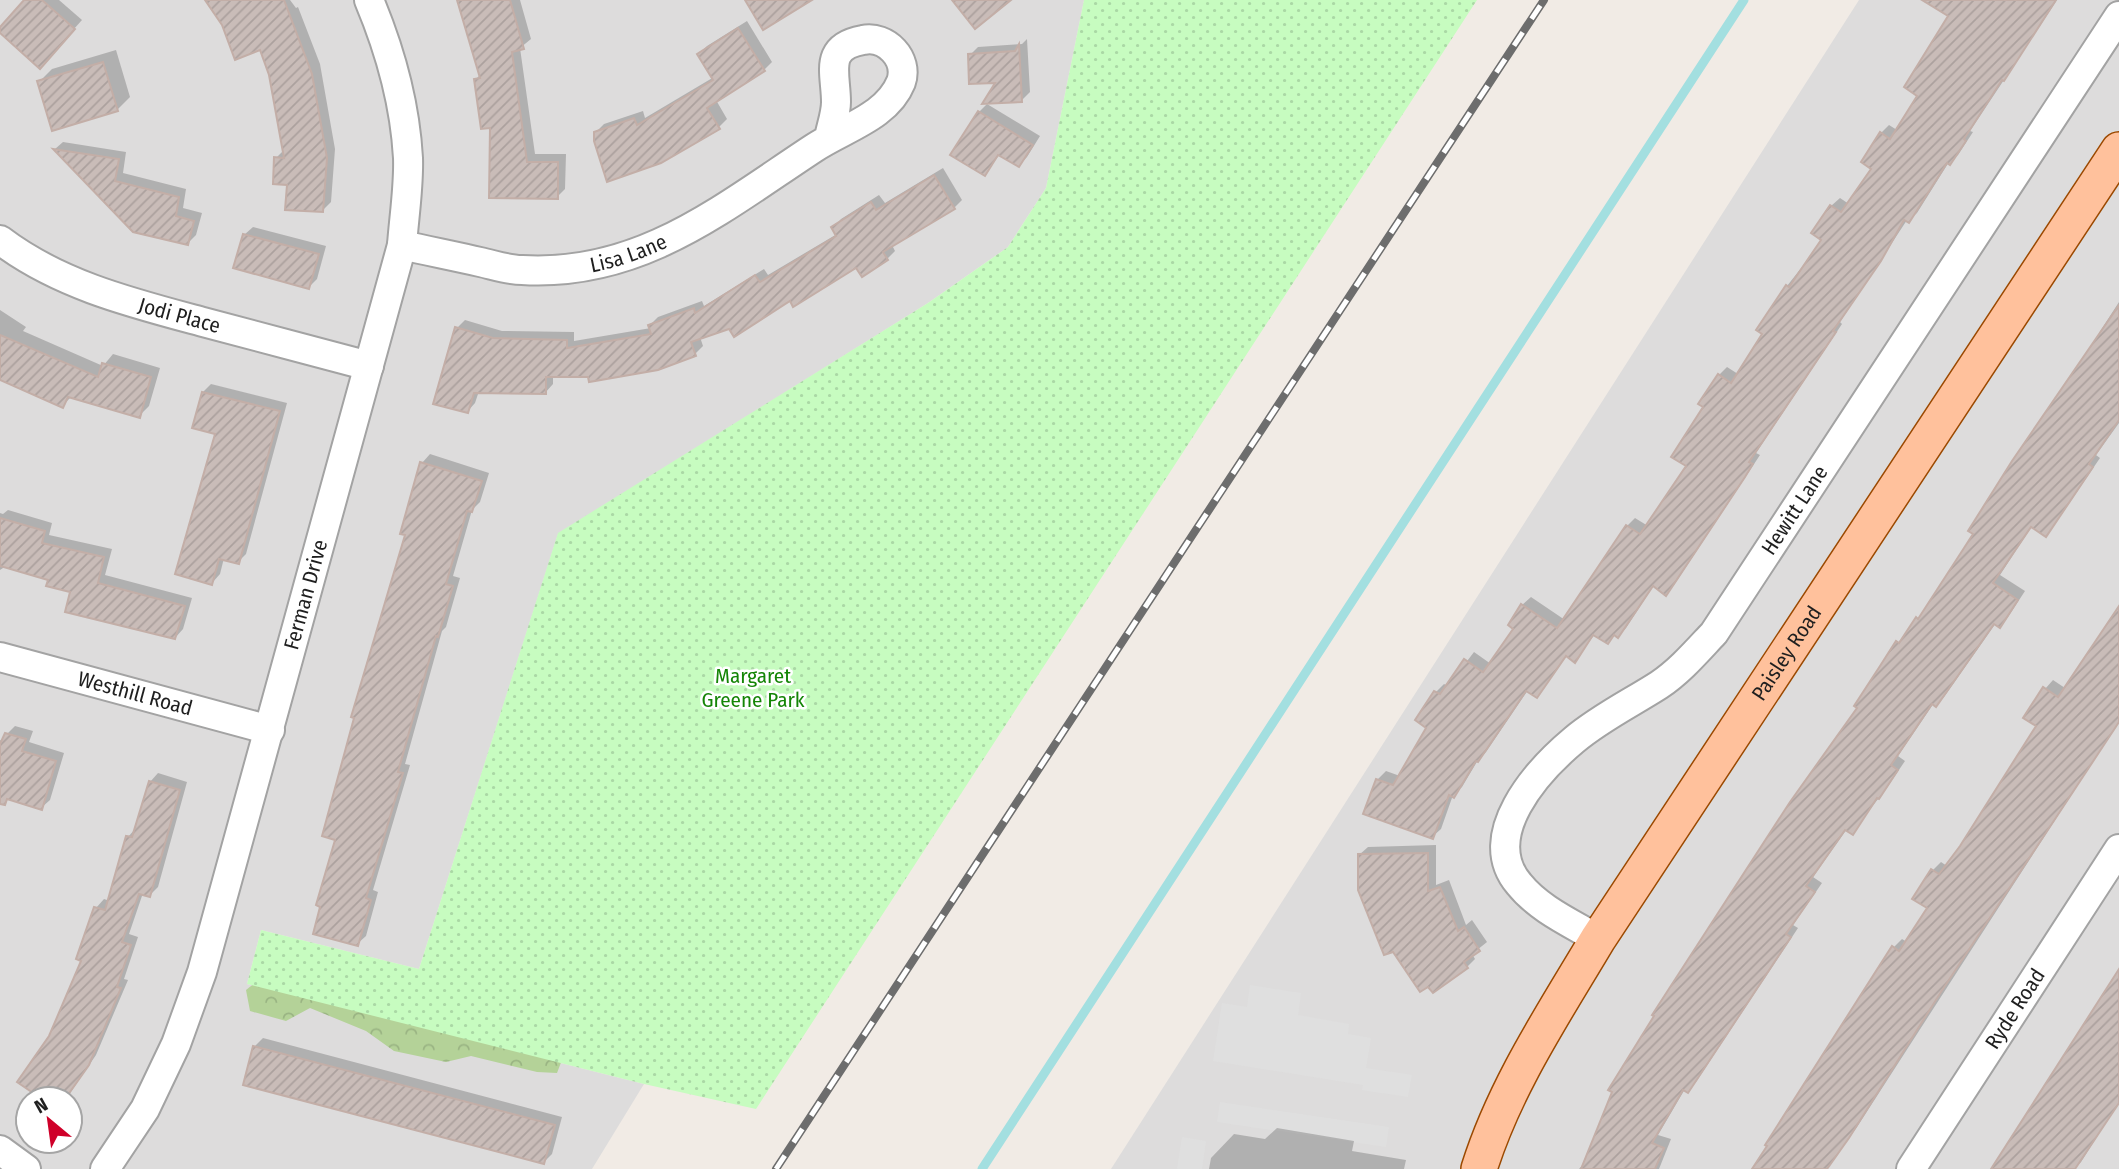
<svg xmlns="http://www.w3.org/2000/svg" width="2119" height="1169" font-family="'Fira Sans Condensed',sans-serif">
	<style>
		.residential { fill: #dddcdc; fill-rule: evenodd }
		.forest { fill: url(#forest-crowns) }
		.park { fill: url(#park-dots) }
		.parking { fill: #dfdfdf }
		.shadow { fill: #0003 }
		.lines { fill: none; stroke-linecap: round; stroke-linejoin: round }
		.stream { stroke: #a3dfe0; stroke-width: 9 }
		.building { fill: url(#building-hatch); stroke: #c3aea7; stroke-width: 2 }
		.minor-casing { stroke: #a3a3a3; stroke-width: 32 }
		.major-casing { stroke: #9b4900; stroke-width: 38 }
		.minor { stroke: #fff; stroke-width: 28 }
		.major { stroke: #ffc19c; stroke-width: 35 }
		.rail-casing { stroke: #6d6d6d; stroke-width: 8 }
		.rail { stroke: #fff; stroke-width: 5; stroke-dasharray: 16; stroke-linecap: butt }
		.labels { text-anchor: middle; stroke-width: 5; stroke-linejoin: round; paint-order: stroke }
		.street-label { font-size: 21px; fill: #1f1f1f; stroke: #fff }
		.park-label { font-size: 21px; fill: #148506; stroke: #fff }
	</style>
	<defs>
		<pattern id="forest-crowns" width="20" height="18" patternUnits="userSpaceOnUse" patternTransform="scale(1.75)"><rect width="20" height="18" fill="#b4d298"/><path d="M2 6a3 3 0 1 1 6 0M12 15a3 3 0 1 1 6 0" fill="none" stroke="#9ab483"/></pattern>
		<pattern id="park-dots" width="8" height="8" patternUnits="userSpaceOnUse" patternTransform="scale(1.75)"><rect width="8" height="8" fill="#c7fcc0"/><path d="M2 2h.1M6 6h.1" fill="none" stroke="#aad8a5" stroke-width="1.8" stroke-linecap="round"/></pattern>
		<pattern id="building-hatch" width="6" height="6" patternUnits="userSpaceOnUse" patternTransform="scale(1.75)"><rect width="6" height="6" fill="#c9bcb8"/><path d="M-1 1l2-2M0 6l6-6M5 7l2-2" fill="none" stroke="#aca19e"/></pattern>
	</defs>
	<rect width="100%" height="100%" fill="#f1ebe5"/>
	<g class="residential">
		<path d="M0,0h1084l-38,188 -38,59 -80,56 -370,231 -139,435 -158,-39 -14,54 397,100 -52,85h-592zM28,1099h42v42h-42z"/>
		<path d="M1859,0h260v1169h-1008z"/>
	</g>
	<path class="forest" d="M284,960l281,92 -8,21 -20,-1 -66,-16 -25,6 -52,-11 -28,-20 -56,-23 -24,13 -36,-10 -4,-21z"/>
	<path class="park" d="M1084,0h393l-721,1109 -112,-25 -397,-100 14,-54 158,39 139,-436 370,-230 80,-56 38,-59z"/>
	<g class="parking">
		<path d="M1250,985l51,8 -3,22 51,9 -1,10 23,4 -5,30 46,7 -4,22 -46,-7 1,-5 -150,-24 9,-58 25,4z"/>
		<path d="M1220,1102l169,25 -3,20 -169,-25z"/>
		<path d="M1182,1137l24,4 -4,28h-25z"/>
	</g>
	<g class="shadow">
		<path d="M26,0h33l23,20 -34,38 -48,-27z"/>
		<path d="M207,0h83l6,8 2,-1 22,57 15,85 -4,53 -8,8 -34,-27 -13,-25 8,-8 -13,-76 -10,-26 -37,-24z"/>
		<path d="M459,0h61l11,39 -11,9 15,106h31l-1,35 -8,8 -65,-71 -16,-47 4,-4z"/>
		<path d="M1950,0h107l-87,131 3,1 -15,23 -9,7 -32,51 -9,8 -1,-1 -67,102 2,2 -86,129 4,2 -86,130 -8,9 -12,-9 -28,43 -8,8 -3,-2 -7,8 -13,-8 -20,27 -8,-6 -30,41 -9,-6 -42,62 -8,8 -16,27 -9,8 -12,34 -9,8 -55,-57 9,-9 14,5 28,-49 -11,-8 19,-27 8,-8 4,2 26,-34 17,12 24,-36 7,-23 9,-8 34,23 62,-94 8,-8 13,8 40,-61 17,-58 14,-32 8,-8 11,7 27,-40 22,-48 37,-47 7,-33 9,-8 9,6 24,-36 8,-35 8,-8 8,5 23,-35 30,-80z"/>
		<path d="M747,21l25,41 -8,8 -48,30 11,19 -8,8 -124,6 9,-9 39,-13 2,7 69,-41 -15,-23 8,-8z"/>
		<path d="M1027,39l3,53 -8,8 -52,-45 8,-8 44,-3z"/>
		<path d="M116,50l14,47 -13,13 -78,-28 13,-13z"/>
		<path d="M987,104l53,32 -13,21 -8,8 -19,-11 -15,20 -6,-62z"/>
		<path d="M63,142l63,10 -3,21 63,16 -3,19 19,5 -6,22 -8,8 -54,-13 -79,-81z"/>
		<path d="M943,168l19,32 -8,8 -62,37 3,6 -8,8 -30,7 -128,61 -29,10 3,9 -8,8 -105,22 -37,-1v9l-8,9 -66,-2 -4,12 -8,9 -10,-84 8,-8 37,11 72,1v9l77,-13 -1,-3 8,-8 44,-16 2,5 60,-37 4,6 69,-41 -4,-6 8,-9 38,-24 6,8z"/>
		<path d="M253,227l73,19 -9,33 -8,8 -65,-52z"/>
		<path d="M2119,302v121l-23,32 4,3 -47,69 -8,8 -13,-9 -32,49 25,16 -17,26 -8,9 -4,-3 -52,74 -8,8 -2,-2 -36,53 7,5 -19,28 -34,43 -5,-3 -34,48 9,6 -29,42 5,3 -102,154 -8,8 -3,-1 -27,46 13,4 -12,30h-80l7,-8 312,-518 28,-33 175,-276 -2,-1z"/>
		<path d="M0,310l26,17 -3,4 80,35 10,-12 47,14 -11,38 -10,10 -68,-19 -9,9 -62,-36z"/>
		<path d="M211,384l76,19 -41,151 -8,8 -14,-4 -4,16 -8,9 5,-151 -14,-40z"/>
		<path d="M430,454l59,19 -9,29 -8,8 -19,66 7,2 -14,49 -4,4 -37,133 5,1 -37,125 5,2 -12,44 -9,8 -20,-105 85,-376z"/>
		<path d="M8,510l44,13 -3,12 63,14 -7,26 87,23 -9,31 -8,9 -125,-60 -44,-12 -6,4v-57l3,1z"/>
		<path d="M2119,607v114l-262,406 -30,42h-73l140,-222 8,-8 5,3 22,-34 -14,-10 18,-28 8,-8 6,4 92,-141 6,-36 8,-9 12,8z"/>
		<path d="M15,726l18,5 -4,11 35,11 -14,47 -9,8 -41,-12v-56l4,2 3,-8z"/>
		<path d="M158,773l29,9 -29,105 -8,8 -7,-2 -14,41 9,3 -14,42 4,1 -32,75 -30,44h-21l6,-62 33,-77 12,-52 8,-9 6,2 18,-64 8,-9 14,-46z"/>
		<path d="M1436,845v40l13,-5 17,45 6,-5 15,22 -15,12 3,5 -8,8 -34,23 -74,-135 9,-8z"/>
		<path d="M2119,972v130l-38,60 -7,7h-81z"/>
		<path d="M263,1038l299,79 -10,37 -8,8 -289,-116z"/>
		<path d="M1277,1128l77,13 -2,10 54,9 -2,9h-195l2,-11 23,-24 31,5z"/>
	</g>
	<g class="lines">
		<path class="stream" d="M982,1169l762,-1169"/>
	</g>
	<g class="building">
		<path d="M24,0h18l33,29 -35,40 -40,-36v-6z"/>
		<path d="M205,0h79l28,74 15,84 -4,54 -38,-2 2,-25 -14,-1 1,-27 10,1 -15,-83 -9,-25 -25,10 -13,-35z"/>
		<path d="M457,0h53l14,49 -12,3 15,110h31v37l-69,-1 1,-70 -9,1 -7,-50 6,-1z"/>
		<path d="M745,0h67l-49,30z"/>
		<path d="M952,0h59l-36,29z"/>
		<path d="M1922,0h134l-52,81 -2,-1 -38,59 2,2 -16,24 -3,-2 -38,60 -5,-3 -23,41 -48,70 3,1 -87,130 4,2 -8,13 -79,119 -13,-10 -35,52 -4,-3 -6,9 -15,-9 -18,28 -9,-7 -29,42 -11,-7 -48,71 -2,-1 -22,37 -5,-3 -16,44 -70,-25 13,-35 17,6 33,-57 -11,-8 19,-29 6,3 24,-35 19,13 30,-43 -5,-4 13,-21 36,24 69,-103 14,9 46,-68 -15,-9 32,-50 -5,-3 20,-30 13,9 31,-49 -6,-4 30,-45 3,2 32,-47 -10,-7 19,-28 11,7 30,-43 -10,-7 19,-30 10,7 27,-43 -13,-9 44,-71z"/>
		<path d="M738,28l27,43 -58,37 13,21 -59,34 -54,19 -13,-41v-9l40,-14 3,7 76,-45 -16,-26z"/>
		<path d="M1019,44l3,58 -40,2 13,-21 -26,1 -1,-30 47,-3z"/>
		<path d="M103,62l15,49 -66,20 -15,-50z"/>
		<path d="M978,111l55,34 -14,22 -21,-12 -13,21 -35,-21z"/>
		<path d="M53,149l66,10 -4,22 64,16 -3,19 18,5 -6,24 -55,-13z"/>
		<path d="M934,175l21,34 -72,43 5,8 -26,17 -6,-9 -63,39 -3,-6 -56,36 -5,-8 -38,13 5,14 -38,14 -69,12 -1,-5h-42v17l-72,-1 -6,20 -35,-9 22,-77 38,11 74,2v8l84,-14 -3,-9 46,-17 1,5 60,-38 5,7 76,-46 -5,-9 40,-25 5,8z"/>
		<path d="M243,234l76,20 -10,35 -76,-21z"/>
		<path d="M2119,305v115l-30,44 4,3 -47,70 -15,-10 -38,56 25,17 -18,28 -6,-4 -58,83 -4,-3 -41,61 7,5 -19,29 -2,-1 -24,37 -8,-5 -39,56 9,6 -29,42 5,3 -103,156 -5,-3 -31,53 12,5 -9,21h-74l31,-77 -4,-2 46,-74 -2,-1 138,-213 67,-94 -3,-2 26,-40 16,-25 3,2 17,-26 2,2 46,-71 9,-14 -5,-3 44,-70z"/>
		<path d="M0,335l98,42 4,-14 49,14 -11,41 -72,-21 -5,11 -63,-28z"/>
		<path d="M202,392l78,19 -41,153 -20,-5 -7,26 -37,-11 40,-140 -23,-6z"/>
		<path d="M420,462l62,19 -10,31 -5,-1 -21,73 7,2 -15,51 -2,-1 -38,136 5,1 -37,125 5,2 -13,46 -45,-12 7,-27 -4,-2 19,-65 -13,-4 32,-118 -3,-1 54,-182 -5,-1z"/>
		<path d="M0,518l45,13 -3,12 62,14 -6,26 87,23 -10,33 -110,-27 5,-20 -24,-6 2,-6 -48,-14z"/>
		<path d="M2119,606v116l-178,270 -92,146 -22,31h-75l15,-23 -2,-1 127,-199 7,5 28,-43 -15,-9 19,-30 8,5 21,-28 76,-120 -13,-8 20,-31 15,10z"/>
		<path d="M5,733l21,6 -4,12 34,10 -14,49 -35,-11 -2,6 -5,-1v-60z"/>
		<path d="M149,781l31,9 -30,107 -11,-3 -17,48 9,3 -14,42 4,1 -32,77 -24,34h-23l-25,-17 32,-46 32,-75 -5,-2 18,-52 11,3 21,-74 6,1z"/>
		<path d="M1428,853v38l12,-4 18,44 6,-4 16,24 -16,11 4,6 -35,25 -5,-6 -8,5 -27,-40 -9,3 -26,-65v-36z"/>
		<path d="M2119,969v134l-44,66h-84z"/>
		<path d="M253,1046l302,79 -11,39 -301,-79z"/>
	</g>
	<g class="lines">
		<g class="minor-casing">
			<g id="minor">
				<path id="s1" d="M0,240c59,45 132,63 203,82 55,15 111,29 166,44"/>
				<path id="s2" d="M402,245c26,6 52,11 78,17 14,3 28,8 42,8 118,7 199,-61 292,-122 30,-20 73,-31 87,-66 8,-23 -15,-47 -38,-42 -40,7 -27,33 -27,62 0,12 -5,25 -7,36"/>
				<path id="s3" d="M0,657l270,73"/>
				<path id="s4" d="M1598,939c-27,-16 -59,-30 -79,-55 -41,-48 18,-113 55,-144 26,-22 57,-37 85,-55 21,-14 38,-34 55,-52l405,-617"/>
				<path d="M0,1150l26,19"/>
				<path id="s5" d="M105,1169l40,-60 31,-65 26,-72 200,-727c2,-28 7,-59 6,-87 -3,-54 -18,-108 -39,-158"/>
				<path id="s6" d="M1911,1169l208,-320"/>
			</g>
		</g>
		<g class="major-casing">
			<g id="major">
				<path id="s7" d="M1479,1169c26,-83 75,-156 119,-230l521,-789"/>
			</g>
		</g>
		<use href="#minor" class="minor"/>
		<use href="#major" class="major"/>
		<g class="rail-casing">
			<path id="rail" d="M776,1169l768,-1169"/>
		</g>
		<use href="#rail" class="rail"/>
	</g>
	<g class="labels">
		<g class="street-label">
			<text dy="7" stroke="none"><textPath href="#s2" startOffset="231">Lisa Lane</textPath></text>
			<text dy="7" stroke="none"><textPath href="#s1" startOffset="196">Jodi Place</textPath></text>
			<text dy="7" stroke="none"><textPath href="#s4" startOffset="592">Hewitt Lane</textPath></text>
			<text dy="7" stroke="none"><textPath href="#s5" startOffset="612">Ferman Drive</textPath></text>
			<text dy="7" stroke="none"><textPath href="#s7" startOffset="602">Paisley Road</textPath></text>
			<text dy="7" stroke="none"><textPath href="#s3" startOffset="140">Westhill Road</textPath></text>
			<text dy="7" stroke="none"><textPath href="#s6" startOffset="191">Ryde Road</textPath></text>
		</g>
		<g class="park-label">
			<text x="753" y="683">Margaret<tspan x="753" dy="24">Greene Park</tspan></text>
		</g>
	</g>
	<g transform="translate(49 1120) rotate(331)"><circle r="33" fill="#ffffff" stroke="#a5a5a5" stroke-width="2"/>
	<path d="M0-5L12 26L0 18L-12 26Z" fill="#cf0029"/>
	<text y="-10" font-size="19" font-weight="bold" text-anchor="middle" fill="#1f1f1f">N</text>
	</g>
</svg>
